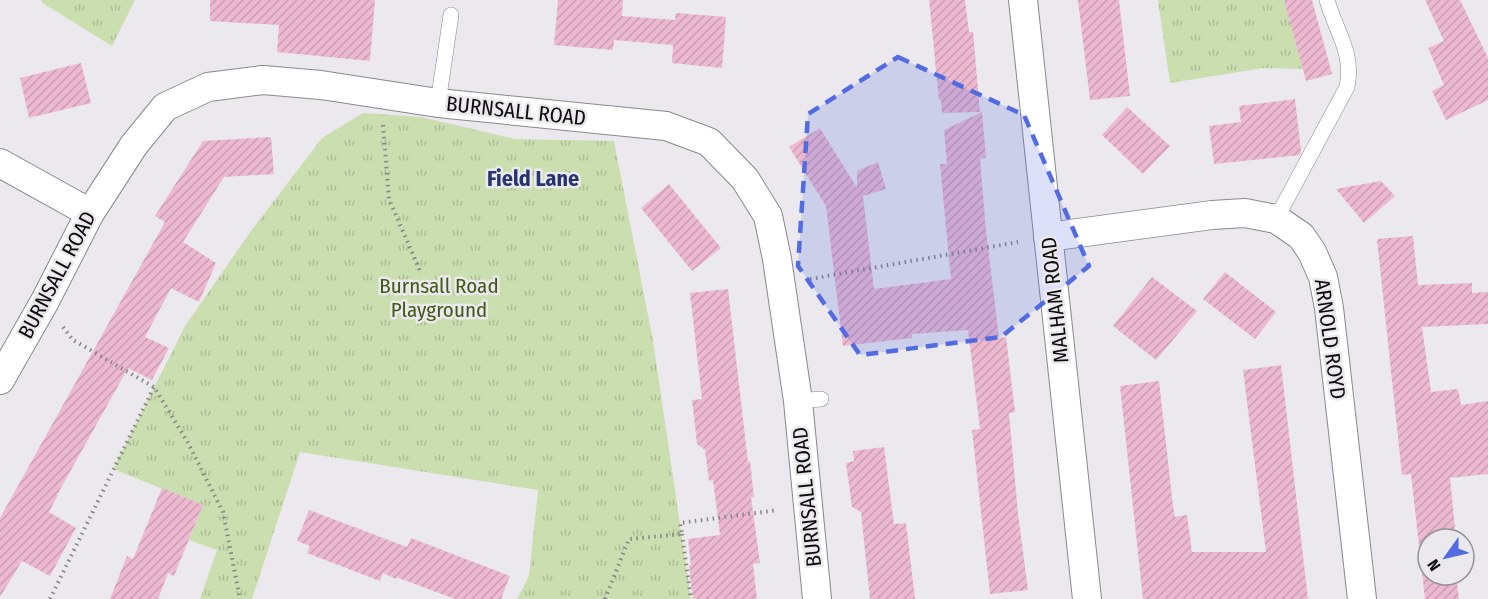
<svg xmlns="http://www.w3.org/2000/svg" width="1488" height="599" font-family="'Fira Sans Condensed',sans-serif">
	<style>
		.grass { fill: url(#grass-tufts) }
		.building { fill: url(#building-hatch) }
		.lines { fill: none; stroke-linecap: round; stroke-linejoin: round }
		.service-casing { stroke: #8a888c; stroke-width: 16 }
		.minor-casing { stroke: #8a888c; stroke-width: 30 }
		.path { stroke: #868487; stroke-width: 4; stroke-dasharray: 1.5 4.5; stroke-linecap: butt }
		.service { stroke: #fff; stroke-width: 15 }
		.minor { stroke: #fff; stroke-width: 28 }
		.marked { fill: #526be0; fill-opacity: 0.2; stroke: #526be0; stroke-width: 4.5; stroke-dasharray: 12 8; stroke-linejoin: round }
		.labels { text-anchor: middle; stroke-width: 5; stroke-linejoin: round; paint-order: stroke }
		.street-label { font-size: 21px; fill: #0c0c0d; stroke: #ebe9ed }
		.park-label { font-size: 21px; fill: #425a15; stroke: #ebe9ed }
		.neighbourhood-label { font-size: 22px; font-weight: bold; fill: #27356e; stroke: #ebe9ed }
	</style>
	<defs>
		<pattern id="grass-tufts" width="24" height="20" patternUnits="userSpaceOnUse" patternTransform="scale(1.5)"><rect width="24" height="20" fill="#cbdeb0"/><path d="M3 7l-1-3M5 7V3M7 7l1-3M15 17l-1-3M17 17v-4M19 17l1-3" fill="none" stroke="#adbd96"/></pattern>
		<pattern id="building-hatch" width="6" height="6" patternUnits="userSpaceOnUse" patternTransform="scale(1.5)"><rect width="6" height="6" fill="#edb9d1"/><path d="M-1 1l2-2M0 6l6-6M5 7l2-2" fill="none" stroke="#ca9eb2"/></pattern>
	</defs>
	<rect width="100%" height="100%" fill="#ebe9ed"/>
	<g class="grass">
		<path d="M42,0h93l-23,46 -71,-44z"/>
		<path d="M1158,0h126l19,69 -39,-1 -94,15z"/>
		<path d="M363,113l58,4 94,22 99,2 39,200 38,258h-174l12,-23 9,-86 -238,-38 -48,147h-52l17,-49 -28,-10 14,-35 -90,-36 72,-143 66,-95 71,-93z"/>
	</g>
	<g class="building">
		<path d="M210,0h165l-5,61 -93,-9 2,-27 -69,-4z"/>
		<path d="M558,0h65l-1,16 53,4 1,-7 50,4 -4,51 -50,-5 1,-18 -59,-5 -1,10 -59,-5z"/>
		<path d="M929,0h36l4,32h4l7,80 -38,1 -1,-13h-2z"/>
		<path d="M1078,0h41l11,96 -40,4z"/>
		<path d="M1284,0h28l20,74 -26,7z"/>
		<path d="M1425,0h35l28,58v42l-42,20 -14,-29 12,-6 -16,-37 16,-7z"/>
		<path d="M81,63l10,40 -62,15 -9,-40z"/>
		<path d="M1295,99l6,52 -1,4 -86,9 -5,-38 32,-4 -2,-16z"/>
		<path d="M1127,107l43,39 -27,28 -41,-39z"/>
		<path d="M982,112l4,46 -6,1 6,72 13,107 7,-1 9,75 -6,1 9,101 10,76 -38,4 -18,-164 8,-1 -12,-99 -56,4v4l-69,8 -17,-140 -37,-59 31,-19 37,60v-17l21,-9 8,27 -23,7 11,93 77,-10 -11,-115h7l-3,-34z"/>
		<path d="M271,137l3,37 -50,3 -41,65 33,21 -17,39 -28,-14 -26,49 24,11 -17,32 -24,-12 -71,127h1l-9,17 27,16 -26,48 -28,-15 -22,36v-79l165,-296 -10,-6 48,-75z"/>
		<path d="M1381,181l14,15 -31,27 -28,-34z"/>
		<path d="M669,184l52,64 -29,23 -51,-63z"/>
		<path d="M1413,236l5,49 54,-2v10l16,-1v32l-66,3 9,65 27,-3 3,16 27,-4v73l-38,4 6,61h-28v36h28l3,24h-34l-14,-125 -9,1 -25,-236z"/>
		<path d="M1225,272l51,40 -21,27 -52,-40z"/>
		<path d="M1152,277l45,34 -41,49 -43,-34z"/>
		<path d="M728,289l20,173 2,-1 4,36h-3l9,66 -7,1 4,35h-64l-4,-34h2l-3,-26 32,-4 -7,-55 -4,1 -4,-31 -8,-6 -5,-44 10,-1 -12,-106z"/>
		<path d="M1281,365l27,234h-165l-23,-213 39,-5 14,125 2,11 12,-2 5,37h74l-23,-182z"/>
		<path d="M884,447l10,77 12,-1 9,76h-45l-9,-87 -9,-5 -6,-44 8,-2 -1,-10z"/>
		<path d="M162,488l41,17 -29,71 -6,-3 -10,26h-48l17,-43 6,3z"/>
		<path d="M309,510l98,37 4,-9 99,38 -9,23h-46l-59,-22v2l-13,-6 -3,8 -73,-28 3,-7 -13,-5z"/>
	</g>
	<g class="lines">
		<g class="service-casing">
			<g id="service">
				<path d="M438,103l13,-88"/>
				<path d="M1276,219l71,-132c7,-35 -11,-55 -20,-87"/>
				<path d="M798,401l23,-2"/>
			</g>
		</g>
		<g class="minor-casing">
			<g id="minor">
				<path d="M1023,0l64,599"/>
				<path d="M0,163l90,50"/>
				<path d="M1048,237l164,-22 33,-2 31,6 25,17 11,16 11,25 6,31 33,291"/>
				<path d="M0,380l45,-79 45,-88 44,-68 31,-38 43,-20 55,-7 58,5 117,18 228,23 43,16 36,37 23,37 9,43 21,142 19,198"/>
			</g>
		</g>
		<g class="path">
			<path d="M383,125l6,74 31,72"/>
			<path d="M810,279l208,-37"/>
			<path d="M63,327l10,13 81,47 33,54 36,71 17,87"/>
			<path d="M682,534l9,65"/>
			<path d="M50,599l104,-212"/>
			<path d="M605,599l24,-60 53,-5 -2,-11 98,-13"/>
		</g>
		<use href="#service" class="service"/>
		<use href="#minor" class="minor"/>
	</g>
	<path class="marked" d="M898,57l126,58 65,151 -88,71 -141,18 -62,-89 10,-152z"/>
	<g class="labels">
		<g class="street-label">
			<text transform="translate(516 111) rotate(6)" y="7">BURNSALL ROAD</text>
			<text transform="translate(57 275) rotate(-62)" y="7">BURNSALL ROAD</text>
			<text transform="translate(1055 300) rotate(-96)" y="7">MALHAM ROAD</text>
			<text transform="translate(1330 339) rotate(82)" y="7">ARNOLD ROYD</text>
			<text transform="translate(807 497) rotate(-96)" y="7">BURNSALL ROAD</text>
		</g>
		<g class="park-label">
			<text x="439" y="293">Burnsall Road<tspan x="439" dy="24">Playground</tspan></text>
		</g>
		<g class="neighbourhood-label">
			<text x="533" y="186">Field Lane</text>
		</g>
	</g>
	<g transform="translate(1446 557) rotate(236)"><circle r="28" fill="#ebe9ed" stroke="#929193" stroke-width="1.5"/>
	<path d="M0-4.5L10 22L0 15L-10 22Z" fill="#526be0"/>
	<text y="-9" font-size="16" font-weight="bold" text-anchor="middle" fill="#0c0c0d">N</text>
	</g>
</svg>
